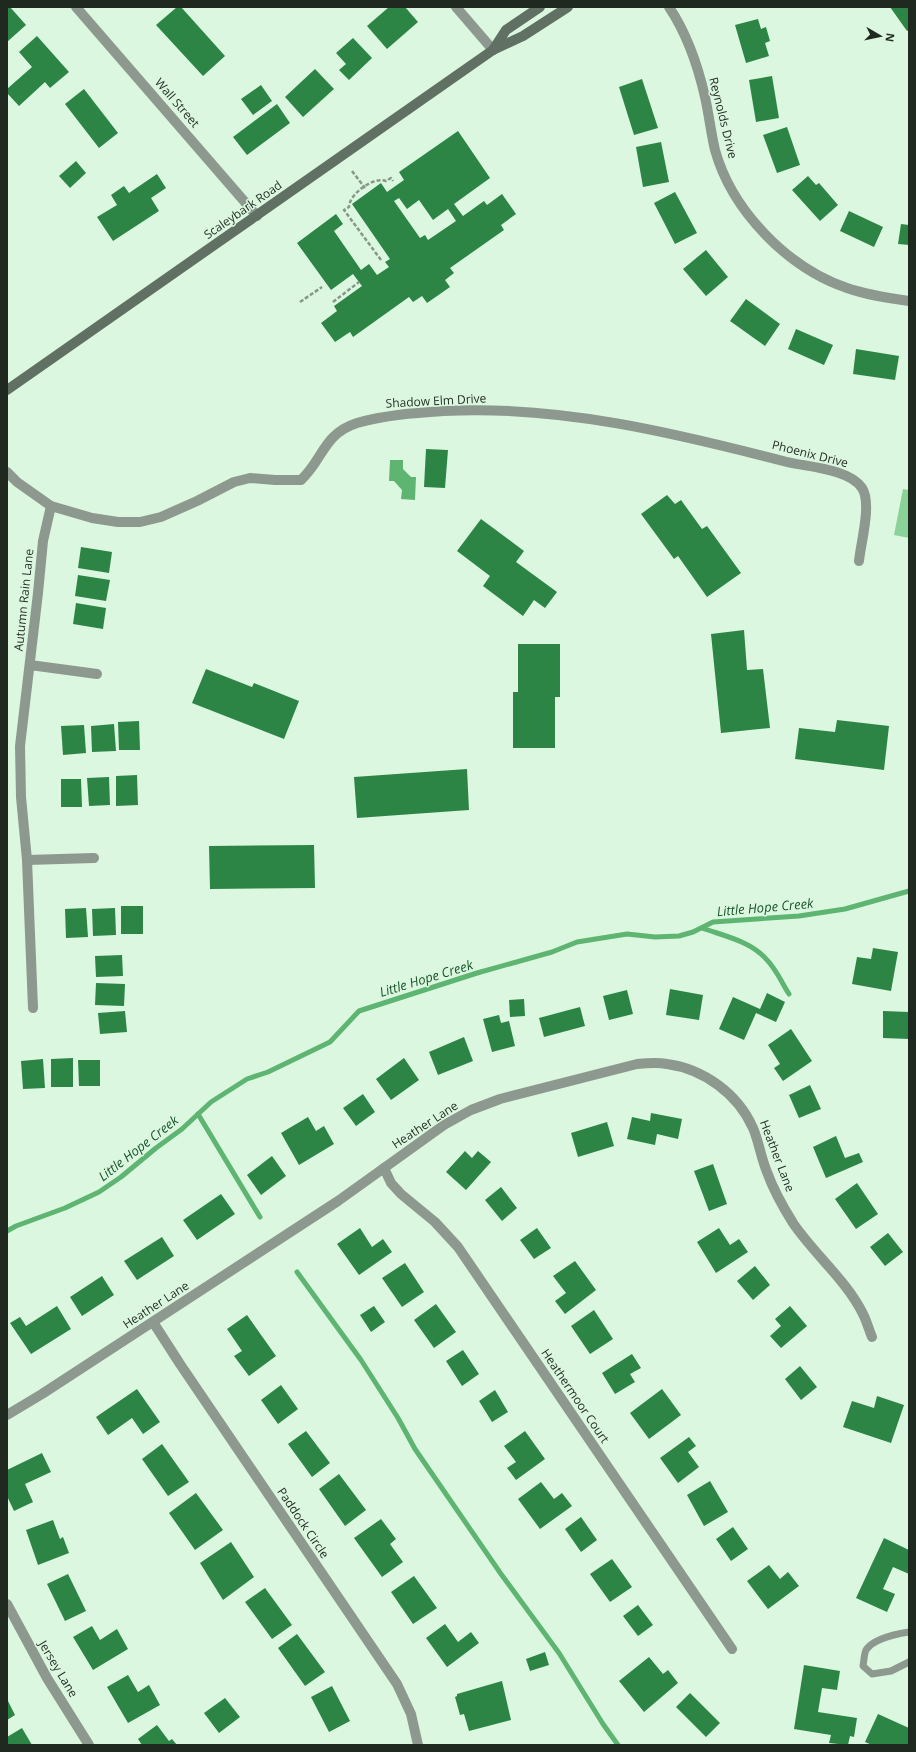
<svg xmlns="http://www.w3.org/2000/svg" width="916" height="1752" font-family="'Open Sans',sans-serif">
	<style>
		.green { fill: #8bd298 }
		.water { fill: #5eb571 }
		.lines { fill: none; stroke-linecap: round; stroke-linejoin: round }
		.stream { stroke: #5eb571; stroke-width: 5 }
		.building { fill: #2c8545; fill-rule: evenodd }
		.path { stroke: #869988; stroke-width: 2.5; stroke-dasharray: 4 2; stroke-linecap: butt }
		.lane { stroke: #8d998f; stroke-width: 7 }
		.street { stroke: #8d998f; stroke-width: 10 }
		.secondary { stroke: #607062; stroke-width: 10 }
		.labels { text-anchor: middle; stroke-width: 3; stroke-linejoin: round; paint-order: stroke }
		.street-label { font-size: 12px; fill: #1f2920; stroke: #dcf7e0 }
		.water-label { font-size: 13px; font-style: italic; fill: #18552a; stroke: #dcf7e0 }
	</style>
	<rect width="100%" height="100%" fill="#dcf7e0"/>
	<path class="green" d="M903,489l6,1v48l-15,-3z"/>
	<path class="water" d="M390,460h13v9l8,8h5l-1,23 -14,-1 1,-9 -8,-9h-5z"/>
	<g class="lines">
		<g class="stream">
			<path d="M702,928c22,8 49,13 65,32 9,9 15,23 22,34"/>
			<path d="M198,1114l62,103"/>
			<path d="M7,1231l9,-5 49,-18 34,-16 22,-15 35,-29 26,-19 29,-27 36,-23 21,-7 62,-30 29,-31 118,-38 75,-21 25,-10 50,-8 28,3 24,-1 14,-4 20,-10 86,-6 46,-7 64,-18"/>
			<path d="M297,1272l64,88 37,58 17,31 86,125 58,79 44,71 15,21"/>
		</g>
	</g>
	<g class="building">
		<path d="M7,7h3l16,18 -19,17z"/>
		<path d="M177,7h4l44,49 -22,20 -47,-51z"/>
		<path d="M389,7h16l13,15 -31,27 -20,-23z"/>
		<path d="M890,7h19v23l-2,1z"/>
		<path d="M758,19l3,10 5,-2 4,14 -5,2 4,13 -23,7 -11,-38z"/>
		<path d="M37,36l32,36 -19,16 -5,-6 -26,24 -12,-13v-4l25,-22 -13,-15z"/>
		<path d="M353,38l19,20 -23,22 -10,-10 7,-6 -10,-11z"/>
		<path d="M315,69l19,20 -31,28 -18,-20z"/>
		<path d="M772,76l7,42 -23,4 -7,-42z"/>
		<path d="M642,79l16,49 -24,7 -15,-48z"/>
		<path d="M261,85l11,16 -19,14 -12,-16z"/>
		<path d="M84,89l34,44 -19,15 -34,-44z"/>
		<path d="M277,104l13,19 -43,32 -14,-18z"/>
		<path d="M787,127l13,38 -23,8 -14,-38z"/>
		<path d="M458,131l32,47 -36,26 9,12 21,-15 3,4 15,-11 14,20 -15,11 3,5 -54,38 4,5 -9,7 5,7 -23,16 -5,-7 -9,6 -4,-5 -56,40 -3,-5 -15,10 -14,-19 16,-12 -3,-5 28,-20 -9,-12 -22,16 -34,-47 39,-29 7,10 -9,7 27,39 8,-6 8,11 12,-8 -4,-5 5,-3 -38,-55 29,-21 6,9 17,-12 -5,-8zM399,198l8,11 12,-9 14,20 15,-11 8,12 -28,19 -3,-5 -5,3 -26,-37z"/>
		<path d="M661,142l8,40 -26,5 -7,-40z"/>
		<path d="M76,161l10,12 -16,15 -11,-12z"/>
		<path d="M157,174l9,14 -15,10 8,13 -46,30 -16,-24 20,-12 -6,-10 13,-9 5,7z"/>
		<path d="M808,176l8,9 3,-2 19,22 -18,16 -28,-31z"/>
		<path d="M675,192l22,41 -22,11 -21,-41z"/>
		<path d="M849,211l34,16 -9,20 -34,-16z"/>
		<path d="M901,224l8,1v20l-11,-1z"/>
		<path d="M706,250l22,27 -22,19 -23,-27z"/>
		<path d="M746,299l34,25 -15,22 -35,-25z"/>
		<path d="M796,329l37,16 -9,20 -36,-16z"/>
		<path d="M856,349l43,7 -4,24 -42,-6z"/>
		<path d="M426,449l22,1 -3,38 -21,-1z"/>
		<path d="M667,495l8,9 6,-4 21,29 5,-3 34,47 -34,24 -29,-41 -4,3 -33,-45z"/>
		<path d="M481,519l43,32 -8,11 41,30 -12,16 -11,-8 -11,16 -40,-30 7,-10 -33,-25z"/>
		<path d="M81,547l31,5 -3,21 -31,-5z"/>
		<path d="M78,575l32,5 -4,21 -31,-5z"/>
		<path d="M76,603l30,5 -3,21 -30,-5z"/>
		<path d="M744,630l3,40 16,-1 7,59 -49,5 -10,-99z"/>
		<path d="M518,644h42v53h-5v51h-42v-56h5z"/>
		<path d="M206,669l46,18 2,-4 45,18 -15,38 -92,-36z"/>
		<path d="M837,720l52,6 -5,44 -89,-11 4,-31 36,4z"/>
		<path d="M139,721l1,29h-21l-1,-28z"/>
		<path d="M114,724l2,27 -24,1 -1,-26z"/>
		<path d="M84,725l2,28 -23,2 -2,-29z"/>
		<path d="M467,769l2,41 -112,8 -3,-41z"/>
		<path d="M137,775l1,30 -22,1v-30z"/>
		<path d="M109,777l1,28 -21,1 -2,-28z"/>
		<path d="M61,779h20l1,28h-21z"/>
		<path d="M314,845l1,43 -105,1 -1,-43z"/>
		<rect x="121" y="906" width="22" height="28"/>
		<path d="M86,908l2,29 -22,1 -1,-29z"/>
		<path d="M115,908l1,27 -23,1 -1,-27z"/>
		<path d="M873,948l25,4 -7,39 -39,-7 5,-27 14,2z"/>
		<path d="M122,955l1,21 -27,1 -1,-21z"/>
		<path d="M96,983l29,1 -1,22 -29,-1z"/>
		<path d="M670,989l33,6 -4,25 -33,-5z"/>
		<path d="M627,990l6,24 -24,6 -6,-24z"/>
		<path d="M767,993l18,9 -9,20 -20,-9 -12,27 -25,-11 14,-32 27,12z"/>
		<path d="M524,999l1,17 -15,1 -1,-17z"/>
		<path d="M580,1007l5,19 -41,11 -5,-19z"/>
		<path d="M125,1011l2,21 -27,2 -2,-21z"/>
		<path d="M883,1011l26,1v27l-26,-1z"/>
		<path d="M499,1015l2,8 8,-2 6,25 -23,6 -9,-33z"/>
		<path d="M791,1029l21,32 -29,20 -9,-13 6,-4 -12,-19z"/>
		<path d="M464,1037l9,24 -35,14 -9,-23z"/>
		<path d="M73,1058v29h-22v-28z"/>
		<path d="M404,1058l15,22 -28,20 -15,-21z"/>
		<path d="M43,1059l2,29 -22,1 -2,-28z"/>
		<path d="M78,1060h22v26h-21z"/>
		<path d="M810,1085l11,24 -22,9 -10,-23z"/>
		<path d="M363,1094l12,18 -19,14 -13,-18z"/>
		<path d="M651,1113l31,6 -4,20 -21,-5 -2,11 -28,-6 5,-22 18,4z"/>
		<path d="M308,1117l8,14 8,-5 10,18 -35,21 -18,-32z"/>
		<path d="M607,1122l7,24 -36,11 -7,-24z"/>
		<path d="M836,1136l9,22 14,-5 4,9 -37,16 -13,-31z"/>
		<path d="M465,1151l7,7 6,-7 13,11 -25,28 -20,-18z"/>
		<path d="M272,1156l14,20 -25,19 -14,-20z"/>
		<path d="M713,1164l14,40 -18,7 -15,-40z"/>
		<path d="M857,1183l21,31 -22,15 -21,-30z"/>
		<path d="M501,1187l16,21 -15,13 -17,-21z"/>
		<path d="M221,1194l14,20 -38,26 -14,-20z"/>
		<path d="M360,1228l12,19 11,-8 9,13 -33,23 -22,-31z"/>
		<path d="M537,1228l14,20 -17,11 -14,-19z"/>
		<path d="M719,1228l11,17 9,-6 9,13 -32,21 -19,-31z"/>
		<path d="M888,1233l15,19 -18,14 -15,-19z"/>
		<path d="M162,1237l12,19 -37,24 -13,-19z"/>
		<path d="M575,1261l21,29 -31,24 -10,-13 11,-8 -13,-17z"/>
		<path d="M405,1263l19,29 -22,15 -20,-29z"/>
		<path d="M755,1266l15,19 -17,15 -16,-19z"/>
		<path d="M102,1276l12,19 -32,21 -12,-19z"/>
		<path d="M436,1304l20,28 -22,16 -20,-28z"/>
		<path d="M57,1306l14,23 -40,25 -21,-31 10,-6 6,9z"/>
		<path d="M374,1306l11,16 -14,10 -11,-17z"/>
		<path d="M790,1306l17,20 -26,22 -11,-12 11,-10 -6,-7z"/>
		<path d="M594,1310l19,29 -23,15 -19,-28z"/>
		<path d="M247,1315l29,41 -27,20 -15,-20 8,-5 -15,-22z"/>
		<path d="M463,1350l16,24 -17,12 -16,-25z"/>
		<path d="M632,1354l9,14 -11,6 5,8 -20,12 -13,-21z"/>
		<path d="M800,1366l17,21 -16,13 -16,-21z"/>
		<path d="M281,1385l17,24 -20,15 -17,-24z"/>
		<path d="M137,1389l23,33 -17,12 -11,-16 -24,17 -12,-18z"/>
		<path d="M662,1389l19,26 -32,24 -19,-26z"/>
		<path d="M495,1390l13,22 -16,10 -13,-21z"/>
		<path d="M877,1396l27,9 -13,38 -48,-16 9,-26 22,7z"/>
		<path d="M306,1431l24,32 -18,14 -24,-33z"/>
		<path d="M525,1431l20,28 -29,21 -9,-12 9,-6 -12,-16z"/>
		<path d="M689,1437l7,9 -8,6 11,15 -21,16 -18,-25z"/>
		<path d="M162,1444l27,38 -21,14 -26,-37z"/>
		<path d="M42,1453l9,19 -26,12 8,18 -19,9 -7,-15v-26z"/>
		<path d="M339,1474l27,36 -21,16 -26,-37z"/>
		<path d="M710,1481l18,31 -24,14 -17,-31z"/>
		<path d="M541,1482l13,17 8,-6 10,13 -32,23 -22,-30z"/>
		<path d="M196,1493l27,37 -28,20 -26,-37z"/>
		<path d="M581,1517l16,23 -16,12 -16,-23z"/>
		<path d="M381,1519l15,20 -6,5 13,18 -21,15 -28,-39z"/>
		<path d="M53,1520l7,19 3,-2 6,16 -31,12 -12,-35z"/>
		<path d="M733,1527l15,22 -17,12 -15,-22z"/>
		<path d="M884,1538l25,12v24l-16,-7 -10,22 12,5 -8,18 -31,-14z"/>
		<path d="M231,1542l23,35 -31,23 -23,-37z"/>
		<path d="M612,1559l20,28 -22,15 -20,-28z"/>
		<path d="M769,1565l11,14 8,-7 11,14 -31,23 -21,-28z"/>
		<path d="M68,1574l18,37 -21,10 -18,-37z"/>
		<path d="M414,1576l23,32 -24,16 -22,-32z"/>
		<path d="M265,1588l27,37 -20,14 -27,-37z"/>
		<path d="M638,1605l15,20 -15,11 -15,-20z"/>
		<path d="M445,1624l13,18 13,-10 8,11 -32,24 -21,-29z"/>
		<path d="M92,1626l8,14 17,-11 11,20 -35,21 -20,-33z"/>
		<path d="M297,1634l28,38 -20,14 -27,-38z"/>
		<path d="M545,1652l4,13 -19,6 -4,-12z"/>
		<path d="M649,1657l14,17 5,-4 10,13 -34,29 -25,-31z"/>
		<path d="M804,1665l36,6 -3,19 -15,-2 -4,24 39,6 -3,19 -4,-1 -2,9 -19,-2 2,-8 -37,-6z"/>
		<path d="M128,1675l10,17 11,-7 11,20 -32,18 -21,-36z"/>
		<path d="M502,1681l9,39 -42,11 -5,-17 -4,1 -5,-18 2,-1v-2z"/>
		<path d="M332,1686l18,35 -21,11 -18,-35z"/>
		<path d="M690,1693l30,30 -14,14 -30,-30z"/>
		<path d="M225,1698l15,19 -21,16 -15,-20z"/>
		<path d="M7,1699l8,16 -8,5z"/>
		<path d="M878,1714l31,14v17h-37l-7,-3z"/>
		<path d="M157,1725l12,16 3,-2 5,6h-35l-4,-6z"/>
		<path d="M22,1728l10,17h-25v-8z"/>
	</g>
	<g class="lines">
		<g class="path">
			<path d="M352,171l13,17"/>
			<path d="M381,260l-37,-50 5,-3c0,-13 25,-31 37,-26l5,-3 2,3"/>
			<path d="M300,302l22,-15"/>
			<path d="M333,302l26,-20"/>
		</g>
		<path class="lane" d="M909,1632c-13,2 -35,6 -43,18 -2,4 -2,11 -3,16l9,8 19,-3 18,-9"/>
		<g class="street">
			<path d="M76,7l181,209"/>
			<path d="M456,7l37,43"/>
			<path d="M669,7c18,27 29,59 36,90 4,18 6,36 10,53 17,61 73,118 132,138 20,7 41,10 62,13"/>
			<path d="M7,472l10,10 34,24 41,12 26,4h22l21,-5 36,-16 37,-19 16,-4 25,2h26c22,-20 22,-46 56,-57 28,-8 57,-10 87,-12 116,-6 231,22 343,51 21,5 63,7 75,26 10,15 -1,54 -3,73"/>
			<path d="M30,665l67,9"/>
			<path d="M27,860l67,-2"/>
			<path d="M33,1008l-6,-148 -6,-63 -1,-51 18,-153 5,-52 8,-35"/>
			<path d="M384,1168l7,15 10,11 34,28 23,25 274,402"/>
			<path d="M153,1322l27,42 217,320 14,30 7,31"/>
			<path d="M7,1415l35,-21 296,-193 106,-76 27,-15 29,-11 137,-35c10,-1 20,-2 30,0 37,5 71,30 86,64 6,14 8,30 14,44 6,17 16,35 26,51 21,31 54,58 70,91 4,8 6,16 9,23"/>
			<path d="M7,1604l40,74 42,67"/>
		</g>
		<g class="secondary">
			<path d="M493,50l13,-20 34,-23"/>
			<path d="M7,390l486,-340 30,-14 45,-29"/>
		</g>
	</g>
	<g class="labels">
		<g class="street-label">
			<text transform="translate(177 103) rotate(49)" y="4">Wall Street</text>
			<text transform="translate(723 118) rotate(76)" y="4">Reynolds Drive</text>
			<text transform="translate(243 210) rotate(-35)" y="4">Scaleybark Road</text>
			<text transform="translate(436 401) rotate(-3)" y="4">Shadow Elm Drive</text>
			<text transform="translate(810 454) rotate(14)" y="4">Phoenix Drive</text>
			<text transform="translate(24 600) rotate(-84)" y="4">Autumn Rain Lane</text>
			<text transform="translate(425 1125) rotate(-33)" y="4">Heather Lane</text>
			<text transform="translate(777 1156) rotate(69)" y="4">Heather Lane</text>
			<text transform="translate(156 1305) rotate(-33)" y="4">Heather Lane</text>
			<text transform="translate(575 1396) rotate(56)" y="4">Heathermoor Court</text>
			<text transform="translate(303 1523) rotate(56)" y="4">Paddock Circle</text>
			<text transform="translate(58 1669) rotate(59)" y="4">Jersey Lane</text>
		</g>
		<g class="water-label">
			<text transform="translate(765 907) rotate(-5)" y="5">Little Hope Creek</text>
			<text transform="translate(426 978) rotate(-17)" y="5">Little Hope Creek</text>
			<text transform="translate(138 1148) rotate(-38)" y="5">Little Hope Creek</text>
		</g>
	</g>
	<rect width="916" height="1752" fill="none" stroke="#1f2920" stroke-width="16"/>
	<g transform="translate(880 36) rotate(99)" stroke="#dcf7e0" stroke-width="3" paint-order="stroke">
	<path d="M0-3L7 15L0 10L-7 15Z" fill="#1f2920"/>
	<text y="-6" font-size="11" font-weight="bold" text-anchor="middle" fill="#1f2920">N</text>
	</g>
</svg>
